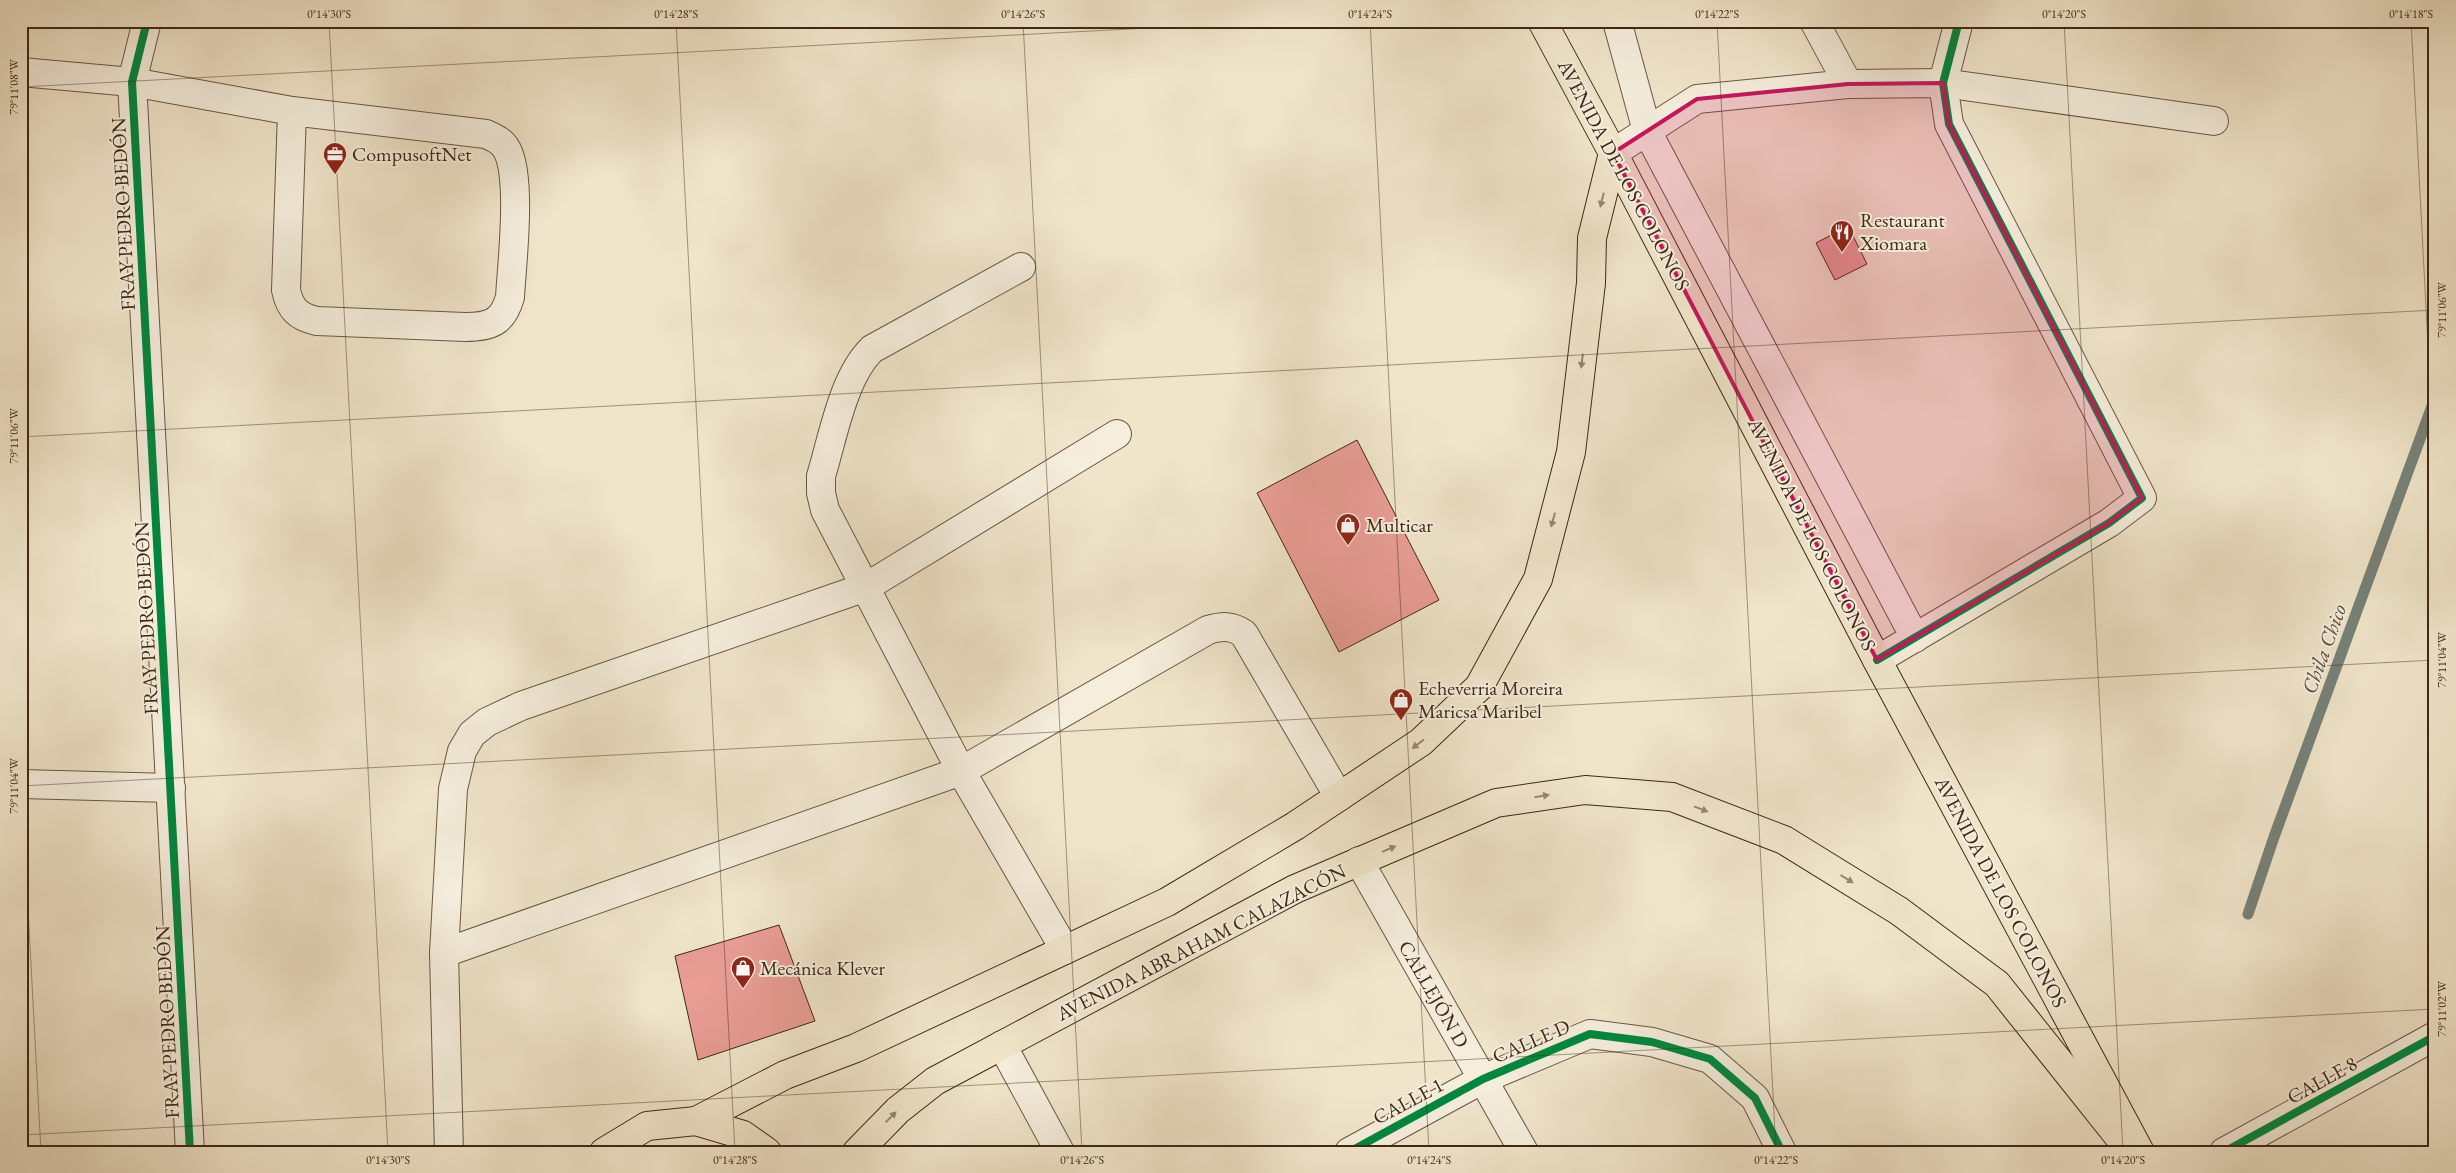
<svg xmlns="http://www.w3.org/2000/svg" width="2456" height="1173" font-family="'EB Garamond',serif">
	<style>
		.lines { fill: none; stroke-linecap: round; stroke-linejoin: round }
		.stream { stroke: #778279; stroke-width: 11 }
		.building { fill: #e99d95; stroke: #402715 }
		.minor-casing { stroke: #6c5642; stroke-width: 30 }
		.major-casing { stroke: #402715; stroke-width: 30 }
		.highway-casing { stroke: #402715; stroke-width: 30 }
		.minor { stroke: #f5eedd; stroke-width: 28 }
		.major { stroke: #f0e5ca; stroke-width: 28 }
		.highway { stroke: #f0e5ca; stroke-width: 28 }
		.cycleway-casing { stroke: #f5eedd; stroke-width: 11 }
		.cycleway { stroke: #00873e; stroke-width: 8 }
		.oneway { fill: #988670 }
		.marked { fill: #c2185b; fill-opacity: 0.2; stroke: #c2185b; stroke-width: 4; stroke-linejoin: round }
		.ticks { fill: none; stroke: #402715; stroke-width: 1; stroke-opacity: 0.45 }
		.labels { text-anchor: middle; stroke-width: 4; stroke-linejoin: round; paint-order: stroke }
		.poi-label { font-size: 20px; fill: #402715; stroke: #f5eedd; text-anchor: start }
		.street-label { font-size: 20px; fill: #402715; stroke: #f5eedd }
		.water-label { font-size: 21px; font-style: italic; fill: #574d3e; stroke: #f5eedd }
		.neatline { fill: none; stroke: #402715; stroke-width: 2 }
		.ticks-label { font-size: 12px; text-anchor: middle; fill: #402715 }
	</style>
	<rect width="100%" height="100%" fill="#f0e5ca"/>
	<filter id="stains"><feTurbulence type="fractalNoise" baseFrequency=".004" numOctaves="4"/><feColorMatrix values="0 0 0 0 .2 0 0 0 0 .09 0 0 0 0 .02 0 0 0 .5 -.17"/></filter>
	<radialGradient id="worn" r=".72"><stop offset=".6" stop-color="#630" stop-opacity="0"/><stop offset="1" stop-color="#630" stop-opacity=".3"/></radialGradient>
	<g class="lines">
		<path class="stream" d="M2248,914l26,-77 161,-439"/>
	</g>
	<g class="building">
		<path d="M1848,226l19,38 -32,16 -19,-37z"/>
		<path d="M1357,440l82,160 -100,52 -82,-159z"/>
		<path d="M779,925l36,96 -117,39 -23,-104z"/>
	</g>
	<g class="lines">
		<g class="minor-casing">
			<g id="minor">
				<path d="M147,21l-15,61 58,1070"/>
				<path d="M1617,21l30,110 268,507"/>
				<path d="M1814,21l34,63"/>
				<path d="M21,72l111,10 160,29 194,23c9,4 16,7 21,16 15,28 5,113 3,147 -7,25 -19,30 -45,30l-148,-6c-19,-4 -27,-12 -31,-31l6,-179"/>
				<path d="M1613,153l84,-54 151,-15 95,-1 271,38"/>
				<path d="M1021,267l-149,82c-29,28 -39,88 -51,127v17l4,17 136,261 104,179"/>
				<path d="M1877,660l232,-137 33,-25 -193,-374 -6,-41 16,-62"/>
				<path d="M21,784l150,4"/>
				<path d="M1359,861l165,291"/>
				<path d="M444,953l517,-182 247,-141c14,-4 24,-5 36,4l95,163"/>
				<path d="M1002,1045l58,107"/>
				<path d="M449,1152l-5,-199 9,-164 9,-38 10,-17 15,-12 34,-16 345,-119 251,-153"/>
				<path d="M1349,1152l134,-73 107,-45 62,8 58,17 45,39 27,54"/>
				<path d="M2224,1152l211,-116"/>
			</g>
		</g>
		<g class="major-casing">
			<g id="major">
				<path d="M696,1121l89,-46 71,-27 311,-146 128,-76 126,-84 58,-55 59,-108 33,-127 20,-169 1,-45 21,-85"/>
				<path d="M604,1152l43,-26 49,-5 47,14 24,17"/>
				<path d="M857,1152l41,-42 37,-29 360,-192 201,-86 89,-13 87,7 112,43 115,71 98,73 134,168"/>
			</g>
		</g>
		<g class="highway-casing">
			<path id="highway" d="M1542,21l71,132 264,507 263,492"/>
		</g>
		<use href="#minor" class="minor"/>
		<use href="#major" class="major"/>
		<use href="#highway" class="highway"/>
		<g class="cycleway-casing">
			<g id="cycleway">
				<path d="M147,21l-15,61 58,1070"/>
				<path d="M1877,660l232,-137 33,-25 -193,-374 -6,-41 16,-62"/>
				<path d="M1349,1152l134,-73 107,-45 62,8 58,17 45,39 27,54"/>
				<path d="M2224,1152l211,-116"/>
			</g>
		</g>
		<use href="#cycleway" class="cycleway"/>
	</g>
	<defs><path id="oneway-solid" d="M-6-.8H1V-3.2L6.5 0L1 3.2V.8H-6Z" transform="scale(1.25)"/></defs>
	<g class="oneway">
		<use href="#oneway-solid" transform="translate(1602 200) rotate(104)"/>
		<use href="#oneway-solid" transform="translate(1582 361) rotate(97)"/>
		<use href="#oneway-solid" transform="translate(1553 520) rotate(105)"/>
		<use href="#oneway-solid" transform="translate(1418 744) rotate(143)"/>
		<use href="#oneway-solid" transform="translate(1542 796) rotate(-9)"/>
		<use href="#oneway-solid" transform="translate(1701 809) rotate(21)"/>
		<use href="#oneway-solid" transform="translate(1389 849) rotate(-23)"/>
		<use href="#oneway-solid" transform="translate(1847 879) rotate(31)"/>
		<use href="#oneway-solid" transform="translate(891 1117) rotate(-45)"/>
	</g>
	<path class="marked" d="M1943,83l6,41 193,374 -33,25 -232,137 -264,-507 84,-54 151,-15z"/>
	<path class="ticks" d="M329,21l59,1131M676,21l59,1131M1023,21l59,1131M1370,21l59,1131M1717,21l59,1131M2064,21l59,1131M2411,21l24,458M21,87l1261,-66M21,437l2414,-127M21,777l20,375M21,786l2414,-126M21,1135l2414,-126"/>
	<defs>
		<g id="office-pin" transform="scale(1.25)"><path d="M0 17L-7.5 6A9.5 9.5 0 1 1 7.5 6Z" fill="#8f2418" stroke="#f5eedd"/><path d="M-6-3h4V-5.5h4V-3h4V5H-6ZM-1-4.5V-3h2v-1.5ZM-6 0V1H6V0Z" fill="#fff"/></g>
		<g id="restaurant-pin" transform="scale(1.25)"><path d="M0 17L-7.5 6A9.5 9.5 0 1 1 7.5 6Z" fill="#8f2418" stroke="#f5eedd"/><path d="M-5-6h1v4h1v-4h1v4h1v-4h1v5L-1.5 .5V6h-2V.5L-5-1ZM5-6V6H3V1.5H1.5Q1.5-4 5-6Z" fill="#fff"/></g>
		<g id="shop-pin" transform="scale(1.25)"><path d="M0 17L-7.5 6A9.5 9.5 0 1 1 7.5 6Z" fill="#8f2418" stroke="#f5eedd"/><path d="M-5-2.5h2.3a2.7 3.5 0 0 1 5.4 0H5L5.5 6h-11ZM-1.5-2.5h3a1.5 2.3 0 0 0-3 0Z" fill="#fff"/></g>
	</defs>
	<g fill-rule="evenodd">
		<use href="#office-pin" x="335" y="154"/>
		<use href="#restaurant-pin" x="1842" y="232"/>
		<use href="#shop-pin" x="1348" y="525"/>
		<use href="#shop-pin" x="1401" y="700"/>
		<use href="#shop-pin" x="743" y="968"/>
	</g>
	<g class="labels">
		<g class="poi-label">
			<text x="352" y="161">CompusoftNet</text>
			<text x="1860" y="227">Restaurant<tspan x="1860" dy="23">Xiomara</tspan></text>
			<text x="1366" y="532">Multicar</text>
			<text x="1418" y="695">Echeverria Moreira<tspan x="1418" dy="23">Maricsa Maribel</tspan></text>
			<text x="760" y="975">Mecánica Klever</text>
		</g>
		<g class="street-label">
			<text transform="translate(1624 175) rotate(62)" y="7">AVENIDA DE LOS COLONOS</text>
			<text transform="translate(123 214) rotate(-93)" y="7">FRAY PEDRO BEDÓN</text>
			<text transform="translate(1812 534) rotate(63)" y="7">AVENIDA DE LOS COLONOS</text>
			<text transform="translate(146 618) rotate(-93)" y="7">FRAY PEDRO BEDÓN</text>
			<text transform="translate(2001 892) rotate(62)" y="7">AVENIDA DE LOS COLONOS</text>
			<text transform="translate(1201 942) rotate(-27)" y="7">AVENIDA ABRAHAM CALAZACÓN</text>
			<text transform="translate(1434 994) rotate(60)" y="7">CALLEJÓN D</text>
			<text transform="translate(167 1022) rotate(-93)" y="7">FRAY PEDRO BEDÓN</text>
			<text transform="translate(1531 1041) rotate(-23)" y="7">CALLE D</text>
			<text transform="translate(2322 1080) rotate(-29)" y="7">CALLE 8</text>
			<text transform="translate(1408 1101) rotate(-28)" y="7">CALLE 1</text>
		</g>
		<g class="water-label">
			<text transform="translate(2324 649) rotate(-70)" y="7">Chila Chico</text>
		</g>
	</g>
	<rect width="2456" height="1173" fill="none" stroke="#f0e5ca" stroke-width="55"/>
	<rect x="28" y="28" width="2400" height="1118" class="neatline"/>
	<g class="ticks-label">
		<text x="329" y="18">0°14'30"S</text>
		<text x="676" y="18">0°14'28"S</text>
		<text x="1023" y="18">0°14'26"S</text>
		<text x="1370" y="18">0°14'24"S</text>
		<text x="1717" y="18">0°14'22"S</text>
		<text x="2064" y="18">0°14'20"S</text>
		<text x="2411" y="18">0°14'18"S</text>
		<text transform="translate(14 87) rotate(-90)" y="4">79°11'08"W</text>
		<text transform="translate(2442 310) rotate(-90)" y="4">79°11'06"W</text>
		<text transform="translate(14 436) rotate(-90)" y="4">79°11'06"W</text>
		<text transform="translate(2442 660) rotate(-90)" y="4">79°11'04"W</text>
		<text transform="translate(14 786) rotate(-90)" y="4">79°11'04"W</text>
		<text transform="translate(2442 1009) rotate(-90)" y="4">79°11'02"W</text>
		<text x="388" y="1164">0°14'30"S</text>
		<text x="735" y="1164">0°14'28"S</text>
		<text x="1082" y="1164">0°14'26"S</text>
		<text x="1429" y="1164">0°14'24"S</text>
		<text x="1776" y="1164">0°14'22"S</text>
		<text x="2123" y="1164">0°14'20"S</text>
	</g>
	<rect width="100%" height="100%" filter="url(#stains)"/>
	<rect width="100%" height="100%" fill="url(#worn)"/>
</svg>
